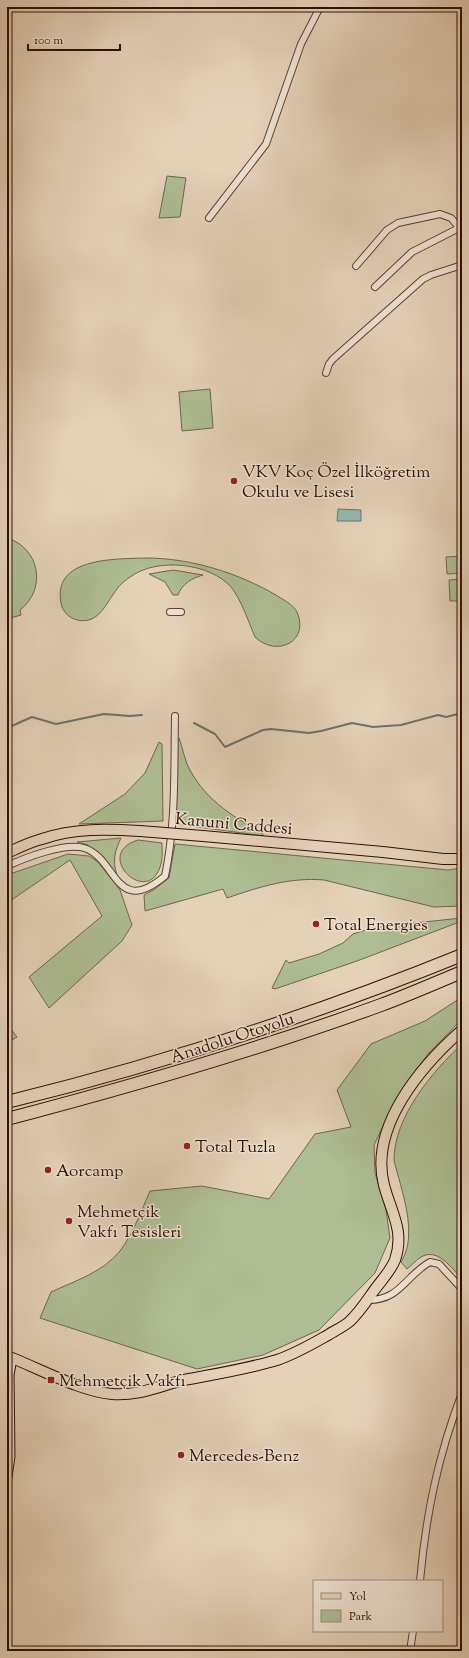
<svg xmlns="http://www.w3.org/2000/svg" width="469" height="1658" font-family="'Sorts Mill Goudy',serif">
	<style>
		.green { fill: #aebd93; stroke: #6e664b }
		.water { fill: #95b7b0; stroke: #6c736b }
		.lines { fill: none; stroke-linecap: round; stroke-linejoin: round }
		.stream { stroke: #6c736b; stroke-width: 2 }
		.street-casing { stroke: #5c3f30; stroke-width: 8 }
		.secondary-casing { stroke: #2f0e03; stroke-width: 11 }
		.primary-casing { stroke: #2f0e03; stroke-width: 12 }
		.highway-casing { stroke: #2f0e03; stroke-width: 14 }
		.street { stroke: #ede1d1; stroke-width: 6 }
		.secondary { stroke: #ede1d1; stroke-width: 9 }
		.primary { stroke: #e4d1b8; stroke-width: 10 }
		.highway { stroke: #e4d1b8; stroke-width: 12 }
		.primary-bridge-casing { stroke: #2f0e03; stroke-width: 12; stroke-linecap: butt }
		.primary-bridge { stroke: #e4d1b8; stroke-width: 10 }
		.poi-dot { fill: #8f2418; stroke: #ede1d1; stroke-width: 1.5 }
		.labels { text-anchor: middle; stroke-width: 3; stroke-linejoin: round; paint-order: stroke }
		.poi-label { font-size: 17px; fill: #2f0e03; stroke: #ede1d1; text-anchor: start }
		.street-label { font-size: 17px; fill: #2f0e03; stroke: #ede1d1 }
	</style>
	<rect width="100%" height="100%" fill="#e4d1b8"/>
	<filter id="stains"><feTurbulence type="fractalNoise" baseFrequency=".005" numOctaves="4"/><feColorMatrix values="0 0 0 0 .2 0 0 0 0 .09 0 0 0 0 .02 0 0 0 .5 -.17"/></filter>
	<radialGradient id="worn" r=".72"><stop offset=".6" stop-color="#630" stop-opacity="0"/><stop offset="1" stop-color="#630" stop-opacity=".3"/></radialGradient>
	<g class="green">
		<path d="M167,176l19,2 -6,39 -21,1z"/>
		<path d="M210,389l3,39 -31,3 -3,-39z"/>
		<path d="M7,538c33,10 40,51 13,72l1,5 -14,4z"/>
		<path d="M462,556v17l-15,1 -1,-17z"/>
		<path d="M146,558c45,0 92,15 130,37 7,5 17,9 21,17 13,29 -20,46 -42,25 -6,-14 -14,-38 -24,-50 -21,-24 -74,-30 -101,-10 -4,3 -10,7 -13,12 -11,14 -18,36 -40,31 -8,-2 -15,-9 -16,-17 -9,-46 55,-44 85,-45z"/>
		<path d="M173,570l30,5c-11,3 -21,9 -25,20h-5l-8,-13 -16,-8z"/>
		<path d="M462,579v22h-12l-1,-21z"/>
		<path d="M179,738c3,8 5,18 8,26 15,33 44,52 74,68l3,4 -88,-12 1,-84z"/>
		<path d="M159,742l3,2 1,77 -84,3 46,-30 20,-21z"/>
		<path d="M121,838c-6,13 -9,22 -4,37l-29,-30 -11,-3z"/>
		<path d="M138,840l24,3c0,7 1,17 -2,24 -13,40 -68,-13 -22,-27z"/>
		<path d="M175,844l273,26 14,-2v38l-28,1 -110,-27c-34,-3 -65,7 -97,18l-4,-9 -78,22 -1,-16 11,-6 14,-11z"/>
		<path d="M68,854l21,2 9,6 22,28 12,35 -10,16 -73,67 -20,-31 73,-61 -32,-56 -63,43v-28z"/>
		<path d="M462,918v3l-105,40 -82,28 -3,-1 14,-28 3,3 30,-9 24,-11 10,-9 23,-7z"/>
		<path d="M462,997v22l-34,35 -32,45 -22,46 1,28 11,37 4,28 -15,35 -56,57 -56,25 -66,14 -157,-51 11,-26c24,-11 52,-20 69,-41 13,-17 21,-40 30,-60l52,-5 67,13 46,-65 36,-7 -14,-37 34,-46 54,-23z"/>
		<path d="M7,1024l10,13 -10,6z"/>
		<path d="M462,1044v235c-10,-10 -24,-32 -41,-22 -5,3 -9,8 -14,12l-6,-7c18,-28 0,-72 -7,-102 0,-43 38,-88 68,-116z"/>
	</g>
	<path class="water" d="M338,509l23,1v11h-24z"/>
	<g class="lines">
		<g class="stream">
			<path d="M194,723l21,11 10,13 38,-17 8,-1 38,4 12,-2 31,-8 21,4 28,-2 37,-10 8,2 16,-4"/>
			<path d="M7,728l25,-11 24,7 48,-10 26,2 12,-1"/>
		</g>
		<g class="street-casing">
			<g id="street">
				<path d="M209,218l57,-74 35,-100 17,-33 4,-4"/>
				<path d="M356,266l31,-36 11,-7 42,-9 11,4 11,13"/>
				<path d="M375,287l37,-35 47,-24"/>
				<path d="M326,373l3,-9 4,-5 90,-80 8,-4 31,-10"/>
				<path d="M170,612h11"/>
				<path d="M7,866c18,-8 58,-24 77,-18 33,10 31,70 81,28 11,-52 9,-106 10,-160"/>
				<path d="M367,1300c33,1 38,-24 63,-38l9,2 23,25"/>
				<path d="M420,1581c6,-67 18,-125 42,-188"/>
				<path d="M410,1651l3,-20"/>
			</g>
		</g>
		<g class="secondary-casing">
			<path id="secondary" d="M7,1477l3,-21 -1,-81 3,-17"/>
		</g>
		<g class="primary-casing">
			<g id="primary">
				<path d="M203,836l180,16 60,7h19"/>
				<path d="M7,853c11,-5 23,-11 35,-14 32,-11 65,-10 98,-8"/>
				<path d="M7,1356c32,12 72,35 105,38 27,2 47,-8 72,-14 31,-6 63,-11 93,-20 18,-6 35,-16 51,-25 6,-4 15,-8 21,-13 9,-8 17,-20 24,-30 7,-10 17,-20 22,-32 10,-29 -4,-48 -11,-75 -15,-58 37,-119 78,-155"/>
			</g>
		</g>
		<g class="highway-casing">
			<g id="highway">
				<path d="M7,1102c155,-38 307,-87 455,-147"/>
				<path d="M7,1119c126,-33 251,-69 374,-114 27,-10 54,-22 81,-33"/>
			</g>
		</g>
		<use href="#street" class="street"/>
		<use href="#secondary" class="secondary"/>
		<use href="#primary" class="primary"/>
		<use href="#highway" class="highway"/>
		<g class="primary-bridge-casing">
			<path id="primary-bridge" d="M140,831l63,5"/>
		</g>
		<use href="#primary-bridge" class="primary-bridge"/>
	</g>
	<g class="poi-dot">
		<circle cx="234" cy="481" r="4"/>
		<circle cx="316" cy="924" r="4"/>
		<circle cx="187" cy="1146" r="4"/>
		<circle cx="48" cy="1170" r="4"/>
		<circle cx="69" cy="1221" r="4"/>
		<rect x="47" y="1376" width="8" height="8" rx="2"/>
		<circle cx="181" cy="1455" r="4"/>
	</g>
	<g class="labels">
		<g class="poi-label">
			<text x="242" y="477">VKV Koç Özel İlköğretim<tspan x="242" dy="20">Okulu ve Lisesi</tspan></text>
			<text x="324" y="930">Total Energies</text>
			<text x="195" y="1152">Total Tuzla</text>
			<text x="56" y="1176">Aorcamp</text>
			<text x="77" y="1217">Mehmetçik<tspan x="77" dy="20">Vakfı Tesisleri</tspan></text>
			<text x="59" y="1386">Mehmetçik Vakfı</text>
			<text x="189" y="1461">Mercedes-Benz</text>
		</g>
		<g class="street-label">
			<text transform="translate(234 823) rotate(5)" y="6">Kanuni Caddesi</text>
			<text transform="translate(232 1037) rotate(-18)" y="6">Anadolu Otoyolu</text>
		</g>
	</g>
	<rect width="469" height="1658" fill="none" stroke="#e4d1b8" stroke-width="24"/>
	<rect x="8" y="8" width="453" height="1642" fill="none" stroke="#2f0e03" stroke-width="2"/>
	<rect x="12" y="12" width="445" height="1634" fill="none" stroke="#2f0e03"/>
	<rect x="313" y="1580" width="130" height="52" fill="#ede1d1" stroke="#a18d7f"/>
	<rect x="321" y="1593" width="20" height="6" fill="#e4d1b8" stroke="#a18d7f"/>
	<text x="349" y="1600" font-size="12" fill="#2f0e03">Yol</text>
	<rect x="321" y="1610" width="20" height="12" fill="#aebd93" stroke="#a18d7f"/>
	<text x="349" y="1620" font-size="12" fill="#2f0e03">Park</text>
	<path d="M28 44v6h92v-6" fill="none" stroke="#2f0e03" stroke-width="2"/>
	<text x="34" y="44" font-size="12" fill="#2f0e03" stroke="#ede1d1" stroke-width="3" paint-order="stroke">100 m</text>
	<rect width="100%" height="100%" filter="url(#stains)"/>
	<rect width="100%" height="100%" fill="url(#worn)"/>
</svg>
